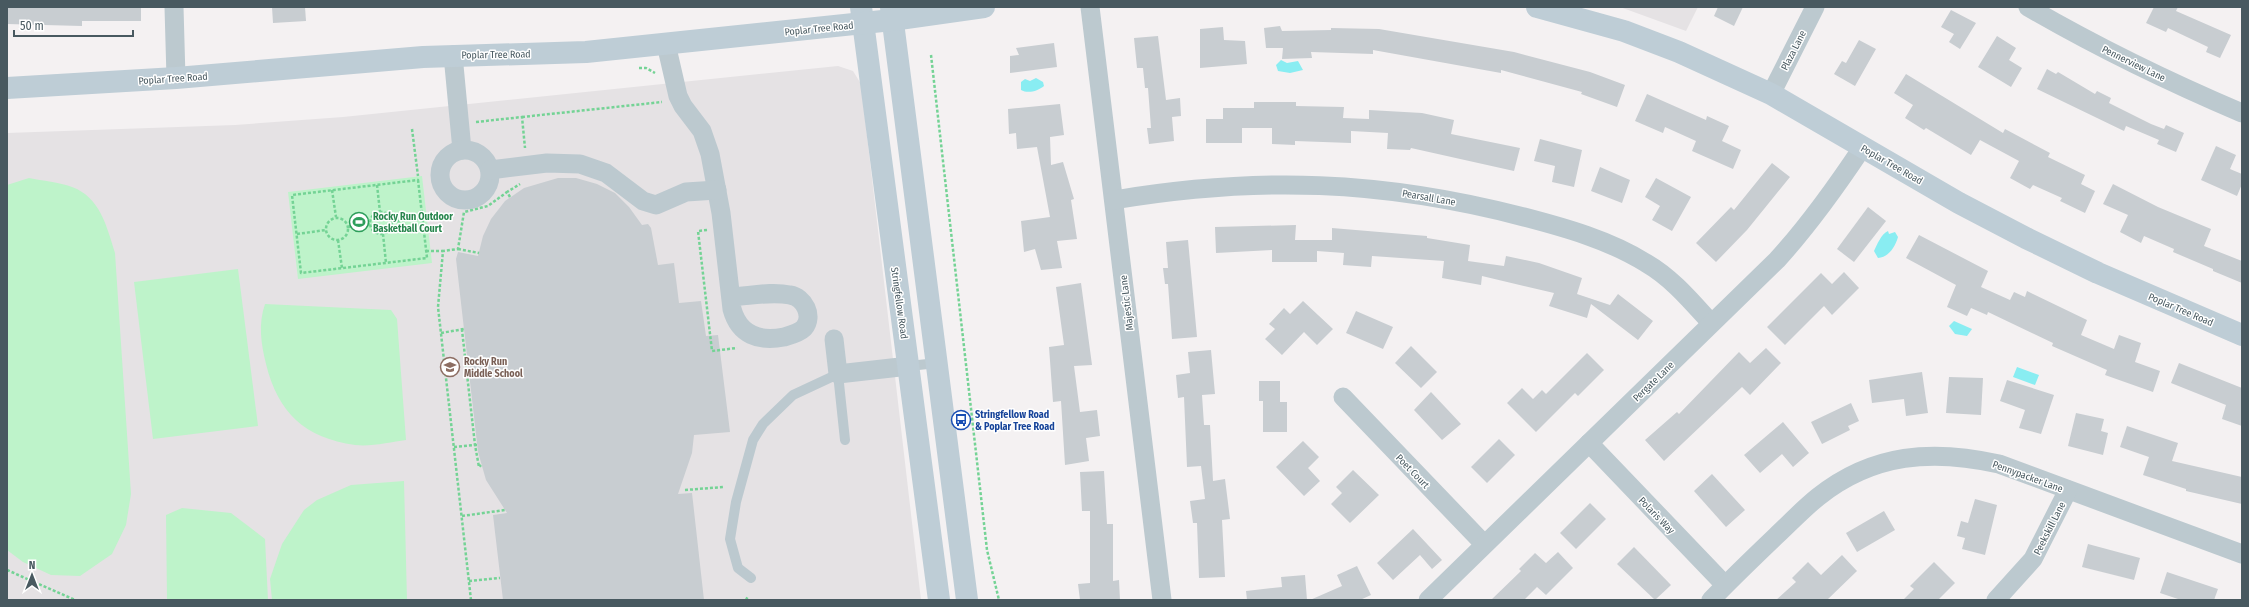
<svg xmlns="http://www.w3.org/2000/svg" width="2249" height="607" font-family="'Fira Sans Condensed',sans-serif">
	<style>
		.education { fill: #e5e2e4 }
		.green { fill: #bef3ca }
		.water { fill: #89edf2 }
		.building { fill: #c8cdd1 }
		.lines { fill: none; stroke-linecap: round; stroke-linejoin: round }
		.path { stroke: #74d395; stroke-width: 2.5; stroke-dasharray: 3 2; stroke-linecap: butt }
		.lane { stroke: #bcc9cf; stroke-width: 10 }
		.street { stroke: #bcc9cf; stroke-width: 19 }
		.secondary { stroke: #becdd6; stroke-width: 22 }
		.labels { text-anchor: middle; stroke-width: 3; stroke-linejoin: round; paint-order: stroke }
		.street-label { font-size: 10px; fill: #485960; stroke: #fff }
		.leisure-label { font-size: 10px; font-weight: bold; fill: #27864d; stroke: #fff; text-anchor: start }
		.education-label { font-size: 10px; font-weight: bold; fill: #785e54; stroke: #fff; text-anchor: start }
		.transit-label { font-size: 10px; font-weight: bold; fill: #164399; stroke: #fff; text-anchor: start }
	</style>
	<rect width="100%" height="100%" fill="#f4f1f2"/>
	<g class="education">
		<path d="M1620,7h78l-12,24z"/>
		<path d="M838,66l15,5 8,13 60,516h-914v-467l228,-8 108,-8z"/>
	</g>
	<g class="green">
		<path d="M422,176l10,87 -134,16 -10,-87z"/>
		<path d="M29,178c14,3 30,4 43,9 28,10 35,40 43,66l16,241 -5,31 -14,29 -32,22 -29,-1 -28,-13 -16,-12v-365z"/>
		<path d="M238,269l20,157 -105,13 -19,-157z"/>
		<path d="M265,304l126,6 6,9 9,121c-15,2 -35,7 -51,5 -50,-7 -77,-32 -89,-81 -5,-20 -8,-40 -1,-60z"/>
		<path d="M404,481l3,119h-135l-2,-21 12,-35 22,-34 13,-10 34,-15z"/>
		<path d="M182,508l49,5 34,26 3,61h-101l-1,-85z"/>
	</g>
	<g class="water">
		<path d="M1281,60l6,3 11,-2 5,9 -13,3 -12,-2 -2,-6z"/>
		<path d="M1036,78l7,4 1,4c-6,5 -16,8 -23,4v-8l4,-3 5,2z"/>
		<path d="M1888,231l1,3 6,-2 3,5c-3,10 -9,20 -20,21l-4,-7c3,-6 7,-17 14,-20z"/>
		<path d="M1954,321l18,8 -5,7 -12,-2 -6,-8z"/>
		<path d="M2017,367l22,8 -4,10 -22,-8z"/>
	</g>
	<g class="building">
		<path d="M7,7h134v14h-59v5l-75,-2z"/>
		<path d="M272,7h33l1,14 -33,2z"/>
		<path d="M1718,7h25l-9,19 -20,-10z"/>
		<path d="M2154,7h24l-2,4 55,24 -11,23 -14,-6 2,-5 -40,-19 -2,4 -20,-9z"/>
		<path d="M1951,10l25,13 -16,26 -11,-7 5,-8 -13,-7z"/>
		<path d="M1280,26l2,5 49,-1v-2l48,1 135,23 76,20 35,13 -8,22 -36,-13 1,-2 -81,-22v3l-128,-23v4l-62,-2 1,6 -30,1 1,-11h-17l-2,-20z"/>
		<path d="M1223,27l1,13 21,1 2,23 -47,4v-39z"/>
		<path d="M1158,36l8,64 14,-2 1,18 -9,1 2,24 -25,3 -2,-16h4l-3,-40h-3l-2,-20h-6l-3,-30z"/>
		<path d="M1997,36l19,12 -7,12 13,8 -11,19 -33,-20z"/>
		<path d="M1859,40l17,9 -21,37 -21,-12 8,-13 4,2z"/>
		<path d="M1054,43l3,24 -47,6v-17l9,-1 -3,-7z"/>
		<path d="M2047,69l9,5 2,-2 37,22 2,-3 14,7 -2,5 42,21 13,5 2,-4 18,8 -8,19 -19,-8 2,-4 -33,-14 -2,5 -87,-42z"/>
		<path d="M1906,74l97,59 2,-4 45,24 -2,4 37,18 -4,9 14,7 -10,22 -25,-12 2,-3 -29,-13 -3,4 -20,-11 9,-17 -39,-21 -9,15 -45,-27 -2,2 -19,-12 8,-13 -19,-12z"/>
		<path d="M1647,94l59,26 1,-4 22,10 -7,15 19,9 -8,19 -41,-18 4,-10 -31,-14 -2,6 -28,-12z"/>
		<path d="M1254,102h42v4l48,1 -1,11 26,1v-9l53,3 32,7 -3,14 69,14 -6,23 -103,-23 -1,2 -23,-1 1,-16 -37,-2v12l-56,-2v4l-23,-1v-16h-30v15h-36v-24h17v-11h31z"/>
		<path d="M1060,104l4,31 -14,2 1,28 12,-3 11,37 -3,1 6,39 -20,2 5,27 -21,2 -6,-21 -11,3 -3,-31 29,-4 -13,-70 -20,2 -1,-16 -7,1 -1,-25z"/>
		<path d="M1540,139l42,11 -8,37 -22,-5 3,-16 -21,-5z"/>
		<path d="M2216,146l20,9 -6,14 12,5v10l-5,12 -36,-16z"/>
		<path d="M1772,163l18,14 -43,53 -31,32 -20,-19 35,-36 3,3z"/>
		<path d="M1600,167l30,13 -8,23 -31,-12z"/>
		<path d="M558,178h18l21,6 18,9 14,14 13,18 6,-1 3,4 7,37 16,-2 5,40 22,-2 5,35 12,-1 12,97 -36,3 -2,18 -14,41 14,-1 12,107h-201l-10,-85 14,-2 -21,-33 -8,-28 -22,-193 2,-7 20,4 5,-20 8,-17 14,-18 19,-13z"/>
		<path d="M1656,178l35,19 -19,34 -20,-11 8,-14 -15,-9z"/>
		<path d="M2113,184l45,23 53,22 -7,17 38,15v22l-29,-12v-2l-40,-17 1,-3 -30,-13 -3,7 -21,-11 8,-17 -25,-11z"/>
		<path d="M1868,207l18,14 -32,41 -17,-13z"/>
		<path d="M1296,225l-1,15h37v-12l95,8v2l43,7 -2,16 36,5 2,-10 33,7 43,15 -5,16 33,11 8,-11 35,27 -15,19 -47,-36 -4,14 -38,-12 5,-13 -72,-17 -1,9 -39,-7 2,-17 -72,-5 -1,11 -28,-2 1,-12 -27,-2v11h-45v-12l-56,3 -1,-26z"/>
		<path d="M1919,235l69,36 -7,16 29,13 4,-8 11,5 2,-6 60,29 -6,15 33,14 5,-14 22,8 -6,19 25,9 -7,21 -48,-17 2,-5 -55,-24 1,-3 -65,-31 -1,3 -16,-7 -4,8 -20,-9 9,-22 -50,-27z"/>
		<path d="M1188,240l9,97 -25,2 -4,-55h-3l-2,-16h5l-2,-26z"/>
		<path d="M1844,272l15,16 -27,27 -8,-9 -39,39 -18,-18 54,-54 11,11z"/>
		<path d="M1081,283l11,82 -18,1 6,46 17,-2 3,26 -14,2 3,23 -24,4 -4,-64 -8,1 -4,-55 15,-2 -8,-58z"/>
		<path d="M1303,301l30,28 -16,16 -13,-13 -22,23 -17,-16 10,-10 -6,-5 15,-16 6,6z"/>
		<path d="M1356,311l37,16 -10,22 -37,-16z"/>
		<path d="M1411,346l26,26 -16,16 -26,-25z"/>
		<path d="M1766,348l15,15 -31,32 -8,-8 -78,74 -19,-21 32,-28 2,2 60,-62 11,11z"/>
		<path d="M1211,350l4,44 -13,1 2,30h6l3,56 12,-2 5,40 -8,1 3,57 -26,1 -2,-55h-4l-3,-22 15,-2 -4,-33 -14,1 -3,-70 -6,1 -2,-23 14,-2 -2,-21z"/>
		<path d="M1587,353l17,17 -26,26 -3,-3 -39,39 -29,-29 15,-15 11,11 9,-9 4,4z"/>
		<path d="M2179,363l63,25v38l-20,-7 4,-14 -55,-22z"/>
		<path d="M1922,372l6,41 -22,3 -2,-17 -32,4 -3,-23z"/>
		<path d="M1949,377l34,1 -2,37 -35,-2z"/>
		<path d="M2007,380l47,15 -13,39 -22,-6 6,-18 -25,-9z"/>
		<path d="M1259,381h21v21h7v30h-24v-31h-4z"/>
		<path d="M1431,392l30,32 -19,16 -28,-30z"/>
		<path d="M1851,403l8,18 -11,5 2,4 -28,14 -11,-22z"/>
		<path d="M2076,413l28,6 -3,12 7,2 -5,22 -35,-9z"/>
		<path d="M1783,422l26,31 -16,14 -11,-13 -22,19 -16,-18z"/>
		<path d="M2127,426l51,17 -6,18 70,16v27l-56,-13v-2l-43,-14 6,-18 -29,-10z"/>
		<path d="M1499,439l16,16 -28,28 -16,-16z"/>
		<path d="M1303,441l16,16 -11,11 12,13 -16,15 -28,-29z"/>
		<path d="M1353,470l26,25 -29,28 -19,-19 11,-11 -6,-6z"/>
		<path d="M1104,471l3,53h6v57l6,-1 1,20h-40l-2,-16 12,-1v-72h-8l-2,-39z"/>
		<path d="M1712,474l33,36 -19,17 -32,-36z"/>
		<path d="M1975,499l22,6 -12,50 -23,-6 3,-11 -8,-2 4,-15 7,2z"/>
		<path d="M1590,503l16,16 -30,30 -16,-16z"/>
		<path d="M1884,511l11,19 -38,22 -11,-19z"/>
		<path d="M1413,529l29,31 -10,9 -12,-14 -27,25 -16,-17z"/>
		<path d="M2088,544l52,14 -6,22 -52,-13z"/>
		<path d="M1634,547l37,38 -16,15 -38,-36z"/>
		<path d="M1558,552l15,16 -27,27 -9,-8 -13,13h-33l30,-29 -2,-2 16,-16 11,10z"/>
		<path d="M1842,555l15,16 -30,29h-51l20,-18 -4,-4 16,-16 13,13z"/>
		<path d="M1934,562l21,21 -17,17h-35l11,-11 -4,-3z"/>
		<path d="M1357,566l14,29 -11,5h-50l32,-14 -5,-11z"/>
		<path d="M2167,572l51,17 -4,11h-33l-21,-7z"/>
		<path d="M1305,575l2,25h-60l-1,-9 36,-4 -1,-10z"/>
	</g>
	<g class="lines">
		<g class="path">
			<path d="M931,55l56,495 12,50"/>
			<path d="M639,68h7l9,5"/>
			<path d="M522,117l140,-15"/>
			<path d="M476,122l46,-5 3,31"/>
			<path d="M412,129l6,47"/>
			<path d="M418,180l9,78 -126,15 -9,-78z"/>
			<path d="M377,185l3,27"/>
			<path d="M332,190l4,27"/>
			<path d="M510,197l-3,-5 13,-8"/>
			<circle cx="381" cy="223" r="11"/>
			<circle cx="337" cy="229" r="11"/>
			<path d="M392,222l31,-4"/>
			<path d="M348,227l22,-3"/>
			<path d="M707,230l-9,1 14,120 25,-3"/>
			<path d="M297,234l29,-4"/>
			<path d="M383,234l3,29"/>
			<path d="M338,240l4,28"/>
			<path d="M458,249l21,4"/>
			<path d="M426,251h17"/>
			<path d="M441,333l23,-4"/>
			<path d="M477,445h-2l4,22 2,-2"/>
			<path d="M454,447l21,-2 -13,-115"/>
			<path d="M685,490l39,-3"/>
			<path d="M462,516l43,-6"/>
			<path d="M7,570l68,30"/>
			<path d="M469,581l31,-3"/>
			<path d="M471,600l-33,-293 5,-56 15,-2 6,-37 24,-6 19,-14"/>
			<path d="M746,600l2,-4"/>
		</g>
		<g class="lane">
			<path d="M909,366l28,-3"/>
			<path d="M751,578l-13,-10 -8,-29 6,-37 17,-62 10,-16 30,-29 45,-21 7,66"/>
		</g>
		<g class="street">
			<path d="M174,7l2,71"/>
			<path d="M1090,7l72,593"/>
			<path d="M2028,7c69,40 141,75 214,106"/>
			<path d="M666,44l12,52 5,10 19,25 8,23 11,59 11,96c7,26 27,33 52,28 7,-2 15,-4 20,-9 10,-12 0,-31 -14,-33 -19,-4 -40,1 -59,2"/>
			<path d="M453,55l9,95"/>
			<path d="M1771,94l44,-87"/>
			<circle cx="465" cy="175" r="25"/>
			<path d="M490,170l57,-7 33,1 26,9 37,28 13,4 30,-13 31,-2"/>
			<path d="M1114,200c144,-24 268,-20 410,17 42,11 85,23 122,46 26,15 45,38 65,60"/>
			<path d="M834,339l4,35 71,-8"/>
			<path d="M1343,397l141,147"/>
			<path d="M1589,443l136,142"/>
			<path d="M1428,600l349,-340c32,-35 59,-73 85,-112"/>
			<path d="M1711,600c21,-22 43,-43 65,-64 14,-13 27,-27 42,-39 55,-44 115,-48 181,-33l243,90"/>
			<path d="M1996,600l37,-41 35,-69"/>
		</g>
		<g class="secondary">
			<path d="M861,7l78,593"/>
			<path d="M891,7l76,593"/>
			<path d="M1537,7l87,24 55,21 92,42 188,109 67,35 72,35 144,62"/>
			<path d="M7,88l169,-10 247,-21 163,-5 306,-32 92,-13"/>
		</g>
	</g>
	<defs>
		<g id="stadium-ring" transform="scale(1)"><circle r="9.5" fill="#fff" stroke="#2e9e5b" stroke-width="1.5"/><path d="M0-5a6.5 5 0 1 0 0 10a6.5 5 0 1 0 0-10ZM-3.5-1.8h7v3.6h-7Z" fill="#2e9e5b"/></g>
		<g id="school-ring" transform="scale(1)"><circle r="9.5" fill="#fff" stroke="#8d6e63" stroke-width="1.5"/><path d="M0-5L7-2L0 1L-7-2ZM-4 1L0 2.5L4 1V4Q0 6-4 4Z" fill="#8d6e63"/></g>
		<g id="bus-ring" transform="scale(1)"><circle r="9.5" fill="#fff" stroke="#1a4fb4" stroke-width="1.5"/><path d="M-5-6H5V4H4V6H2V4H-2V6H-4V4H-5ZM-3.5-4V0h7V-4ZM-3.5 1.2v1.5H-2V1.2ZM2 1.2v1.5H3.5V1.2Z" fill="#1a4fb4"/></g>
	</defs>
	<g fill-rule="evenodd">
		<use href="#stadium-ring" x="359" y="222"/>
		<use href="#school-ring" x="450" y="367"/>
		<use href="#bus-ring" x="961" y="420"/>
	</g>
	<g class="labels">
		<g class="street-label">
			<text transform="translate(819 28) rotate(-6)" y="4">Poplar Tree Road</text>
			<text transform="translate(1793 50) rotate(-63)" y="4">Plaza Lane</text>
			<text transform="translate(496 54) rotate(-1)" y="4">Poplar Tree Road</text>
			<text transform="translate(2134 63) rotate(26)" y="4">Pennerview Lane</text>
			<text transform="translate(173 78) rotate(-4)" y="4">Poplar Tree Road</text>
			<text transform="translate(1892 164) rotate(30)" y="4">Poplar Tree Road</text>
			<text transform="translate(1429 197) rotate(10)" y="4">Pearsall Lane</text>
			<text transform="translate(900 303) rotate(82)" y="4">Stringfellow Road</text>
			<text transform="translate(1126 303) rotate(-97)" y="4">Majestic Lane</text>
			<text transform="translate(2181 309) rotate(23)" y="4">Poplar Tree Road</text>
			<text transform="translate(1653 381) rotate(-44)" y="4">Pergate Lane</text>
			<text transform="translate(1413 471) rotate(46)" y="4">Poet Court</text>
			<text transform="translate(2028 476) rotate(20)" y="4">Pennypacker Lane</text>
			<text transform="translate(1657 515) rotate(46)" y="4">Polaris Way</text>
			<text transform="translate(2049 528) rotate(-63)" y="4">Peekskill Lane</text>
		</g>
		<g class="leisure-label">
			<text x="373" y="220">Rocky Run Outdoor<tspan x="373" dy="12">Basketball Court</tspan></text>
		</g>
		<g class="education-label">
			<text x="464" y="365">Rocky Run<tspan x="464" dy="12">Middle School</tspan></text>
		</g>
		<g class="transit-label">
			<text x="975" y="418">Stringfellow Road<tspan x="975" dy="12">&amp; Poplar Tree Road</tspan></text>
		</g>
	</g>
	<rect width="2249" height="607" fill="none" stroke="#485960" stroke-width="16"/>
	<g transform="translate(32 575)" stroke="#ffffff" stroke-width="3" paint-order="stroke">
	<path d="M0-3L7 15L0 10L-7 15Z" fill="#485960"/>
	<text y="-6" font-size="11" font-weight="bold" text-anchor="middle" fill="#485960">N</text>
	</g>
	<path d="M14 30v6h119v-6" fill="none" stroke="#485960" stroke-width="2"/>
	<text x="20" y="30" font-size="12" fill="#485960" stroke="#ffffff" stroke-width="3" paint-order="stroke">50 m</text>
</svg>
